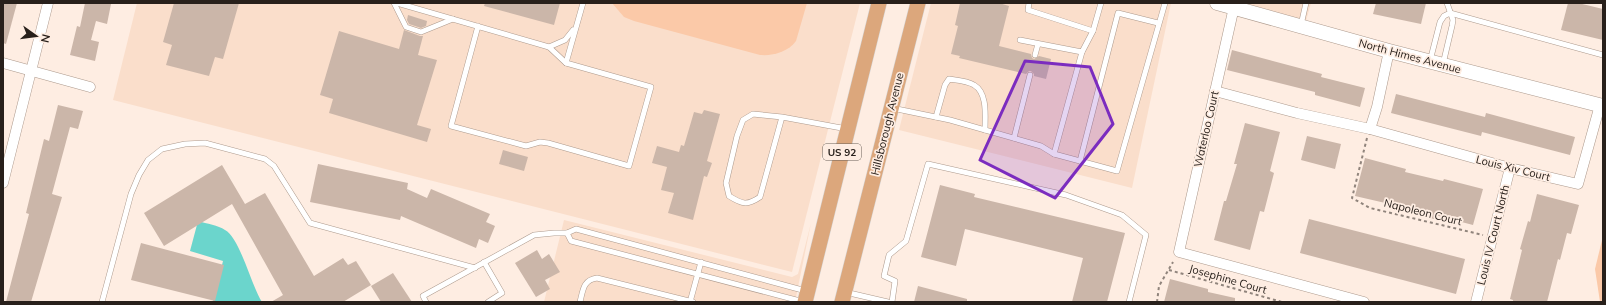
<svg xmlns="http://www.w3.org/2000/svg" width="1606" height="305" font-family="Mulish,sans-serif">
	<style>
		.built { fill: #fadecb }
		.green { fill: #fbc9a8 }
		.water { fill: #6bd5cc }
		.building { fill: #cbb6a9 }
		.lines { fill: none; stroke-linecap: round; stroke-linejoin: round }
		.lane-casing { stroke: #ad9a8d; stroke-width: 6 }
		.street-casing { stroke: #ad9a8d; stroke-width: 11 }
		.secondary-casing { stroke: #ad9a8d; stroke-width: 15 }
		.primary-casing { stroke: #d4d2d1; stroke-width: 16 }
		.path { stroke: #90847c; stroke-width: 2; stroke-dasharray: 3 3; stroke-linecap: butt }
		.lane { stroke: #fff; stroke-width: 5 }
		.street { stroke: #fff; stroke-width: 10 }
		.secondary { stroke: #fff; stroke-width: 14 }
		.primary { stroke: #dca77c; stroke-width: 15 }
		.marked { fill: #7b2cbf; fill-opacity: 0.2; stroke: #7b2cbf; stroke-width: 3; stroke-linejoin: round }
		.labels { text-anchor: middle; stroke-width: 3.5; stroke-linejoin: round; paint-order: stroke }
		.shield { fill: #feede2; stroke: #685e57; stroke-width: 1 }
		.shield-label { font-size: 10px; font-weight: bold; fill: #28201b }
		.street-label { font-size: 11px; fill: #28201b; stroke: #feede2 }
	</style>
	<rect width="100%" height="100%" fill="#feede2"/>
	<g class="built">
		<path d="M137,3h723l-68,269 -679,-172z"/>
		<path d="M931,3h240l-39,185 -233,-58z"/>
		<path d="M1244,3h67l-5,18z"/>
		<path d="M564,220l228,57 6,-3 13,-51 -16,79h-251z"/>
	</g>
	<g class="green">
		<path d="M612,3h195l-11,38c-8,11 -23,15 -36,14l-126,-34 -10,-4z"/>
		<path d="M1603,236v66h-3l-5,-33z"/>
	</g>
	<path class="water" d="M198,221c9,3 20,4 27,9 15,8 26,55 37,72h-49l10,-41 -33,-10z"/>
	<g class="building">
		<path d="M3,3h14l-11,41 -3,-1z"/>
		<path d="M85,3l26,1 -4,20 -11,-3 -5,19 8,2 -4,19 -25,-6 7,-29 3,1z"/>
		<path d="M174,3h65l-16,56 -8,-2 -6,19 -43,-11 6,-20 -9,-3z"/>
		<path d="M485,3h75l-6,22 -70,-19z"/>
		<path d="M960,3h39l10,3 -10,40 32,8 1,4 2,1 5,-3 12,3 -5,20 -12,-3v-2l-3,-3h-2l-3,3 -67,-16 1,-2 -9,-2 7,-28 -3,-1z"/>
		<path d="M1376,3h50l-5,21 -48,-10z"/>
		<path d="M1568,3h10l25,6v31l-42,-10z"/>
		<path d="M408,15l19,6 -1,5 -5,2 -12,-4 -2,-4z"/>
		<path d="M404,30l16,6h3l-5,19 19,5 -20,65 14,4 -4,13 -98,-29 4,-14 -13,-4 19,-64 60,18z"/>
		<path d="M1232,50l90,24 -1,3 44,11 -5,19 -45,-12v-3l-88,-22z"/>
		<path d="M1396,94l89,23 1,-4 89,24 -5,18 -88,-23 -1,4 -90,-23z"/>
		<path d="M58,105l25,6 -5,18 -8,-2 -18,67 10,3 -31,105h-25l23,-88 -3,-1 18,-74 5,2z"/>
		<path d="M704,110l16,4 -13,47 5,2 -5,14 -3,-1 -11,44 -25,-7 6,-20 -13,-3 6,-23 -15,-4 5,-17 22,6 2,-7 3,1 10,-34 8,2z"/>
		<path d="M1245,123l35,9 -10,39 4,2 -10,39 -4,-1 -10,39 -36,-10 10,-39h2l11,-37h-3z"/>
		<path d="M1307,136l34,8 -6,25 -34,-9z"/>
		<path d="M503,150l25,7 -4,14 -25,-7z"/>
		<path d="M1365,158l41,11 -1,3 38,9 1,-2 39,10 -10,36 -38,-10 -1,4 -40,-11v-3l-39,-9z"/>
		<path d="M318,164l90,19 -1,6 20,9 4,-9 59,25 -4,8 9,4 -7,17 -9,-4 -3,9 -75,-32 -1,4 -90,-18z"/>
		<path d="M222,165l23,39 20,-11 49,83 29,-18 5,7 8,-4 15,24 -28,17h-72l12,-7 -51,-91 -68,42 -20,-33z"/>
		<path d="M940,185l35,9 -1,3 151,36 -18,69h-35l11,-44 -118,-29 -9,37 -35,-9z"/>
		<path d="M1537,194l42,11 -8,29 -4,-1 -7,27 -2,-1 -11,43h-34v-2l-3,-1 12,-49 -2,-1 8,-28 2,1z"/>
		<path d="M1309,219l156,40 -9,35 -156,-41z"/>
		<path d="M141,243l83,22 -9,36 -84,-21z"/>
		<path d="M537,250l5,9 7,-5 11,18 -15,8 5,9 -14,8 -21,-34z"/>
		<path d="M393,273l19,29h-31l-10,-16z"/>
		<path d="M1170,279l38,10v3l27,6v4h-71z"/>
		<path d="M918,286l49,13v3h-53z"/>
	</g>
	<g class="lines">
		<g class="lane-casing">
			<g id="lane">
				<path d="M394,3l12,24 15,5 32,-13"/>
				<path d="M397,3l152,44 17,16 85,24 -22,79 -81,-23 -8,-1 -14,4 -75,-20 27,-100"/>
				<path d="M1029,3l-1,7 65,21"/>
				<path d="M1158,23l-40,-10 -38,148 37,10 48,-168"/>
				<path d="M1301,25l5,-22"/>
				<path d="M1020,40l62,12 11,-21 8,-28"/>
				<path d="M549,47l16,-7 8,-10"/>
				<path d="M1035,55l3,-11"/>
				<path d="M1430,61l10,-39 4,-6 6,-3 153,42"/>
				<path d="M566,63l17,-60"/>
				<path d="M1443,64l9,-38 1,-6 -6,-17"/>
				<path d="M892,108l58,12 91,26 13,8 26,7"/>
				<path d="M782,117l-22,80c-13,9 -18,7 -31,-1l-3,-13 11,-47 6,-16 10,-6 29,3 65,12"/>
				<path d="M936,117l9,-32 4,-6c7,1 19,2 25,6 14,8 11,32 11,45"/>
				<path d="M1014,138l16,-63"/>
				<path d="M1054,154l28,-102"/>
				<path d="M567,233l4,8 233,61"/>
				<path d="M484,262l18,31 -14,9"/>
				<path d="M845,292l43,10"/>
				<path d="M102,302l29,-108 8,-19 9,-15 14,-11 23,-5 20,-1 60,16 9,7 36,57 165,45"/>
				<path d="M426,302l-3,-6 111,-61 20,-2h13l9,-4 230,62"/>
				<path d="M580,302c3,-12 3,-22 17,-24l96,24"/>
				<path d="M690,302l11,-40"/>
				<path d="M892,302l3,-21 -11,-5 5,-21 17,-14 22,-77 138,31 56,20 24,20 -17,67"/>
			</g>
		</g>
		<g class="street-casing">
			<g id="street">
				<path d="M1234,7l-55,245 185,50"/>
				<path d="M3,63l87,24"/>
				<path d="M1215,91l82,22 73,16 140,39 68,16 22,-79"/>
				<path d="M1370,129l7,-22 12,-56"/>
				<path d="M3,183l45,-180"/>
				<path d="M1476,302l34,-134"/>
			</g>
		</g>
		<g class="secondary-casing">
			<path id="secondary" d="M1217,3l172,48 214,55"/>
		</g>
		<g class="primary-casing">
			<g id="primary">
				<path d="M805,302l74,-299"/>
				<path d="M842,302l76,-299"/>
			</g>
		</g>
		<g class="path">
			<path d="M1367,138l-15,60 18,10 113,27"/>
			<path d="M1169,270l113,32"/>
			<path d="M1157,302l2,-16 14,-24"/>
		</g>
		<use href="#lane" class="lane"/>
		<use href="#street" class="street"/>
		<use href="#secondary" class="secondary"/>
		<use href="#primary" class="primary"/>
	</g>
	<path class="marked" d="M1025,61l65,6 23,57 -58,74 -75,-38z"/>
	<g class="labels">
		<rect class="shield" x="823" y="144" width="38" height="16" rx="3"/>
		<g class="shield-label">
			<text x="842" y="156">US 92</text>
		</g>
		<g class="street-label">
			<text transform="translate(1410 56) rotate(15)" y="4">North Himes Avenue</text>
			<text transform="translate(887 124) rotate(-76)" y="4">Hillsborough Avenue</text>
			<text transform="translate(1206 129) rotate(-77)" y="4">Waterloo Court</text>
			<text transform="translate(1513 168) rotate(14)" y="4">Louis Xiv Court</text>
			<text transform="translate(1423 212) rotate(14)" y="4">Napoleon Court</text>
			<text transform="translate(1493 235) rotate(-76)" y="4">Louis IV Court North</text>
			<text transform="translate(1228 279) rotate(16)" y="4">Josephine Court</text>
		</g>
	</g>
	<rect width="1606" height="305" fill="none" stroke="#28201b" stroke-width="8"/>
	<g transform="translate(36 36) rotate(104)" stroke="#feede2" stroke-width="3" paint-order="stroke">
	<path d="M0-3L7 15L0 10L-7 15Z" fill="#28201b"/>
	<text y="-6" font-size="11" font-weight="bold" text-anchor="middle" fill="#28201b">N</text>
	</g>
</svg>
